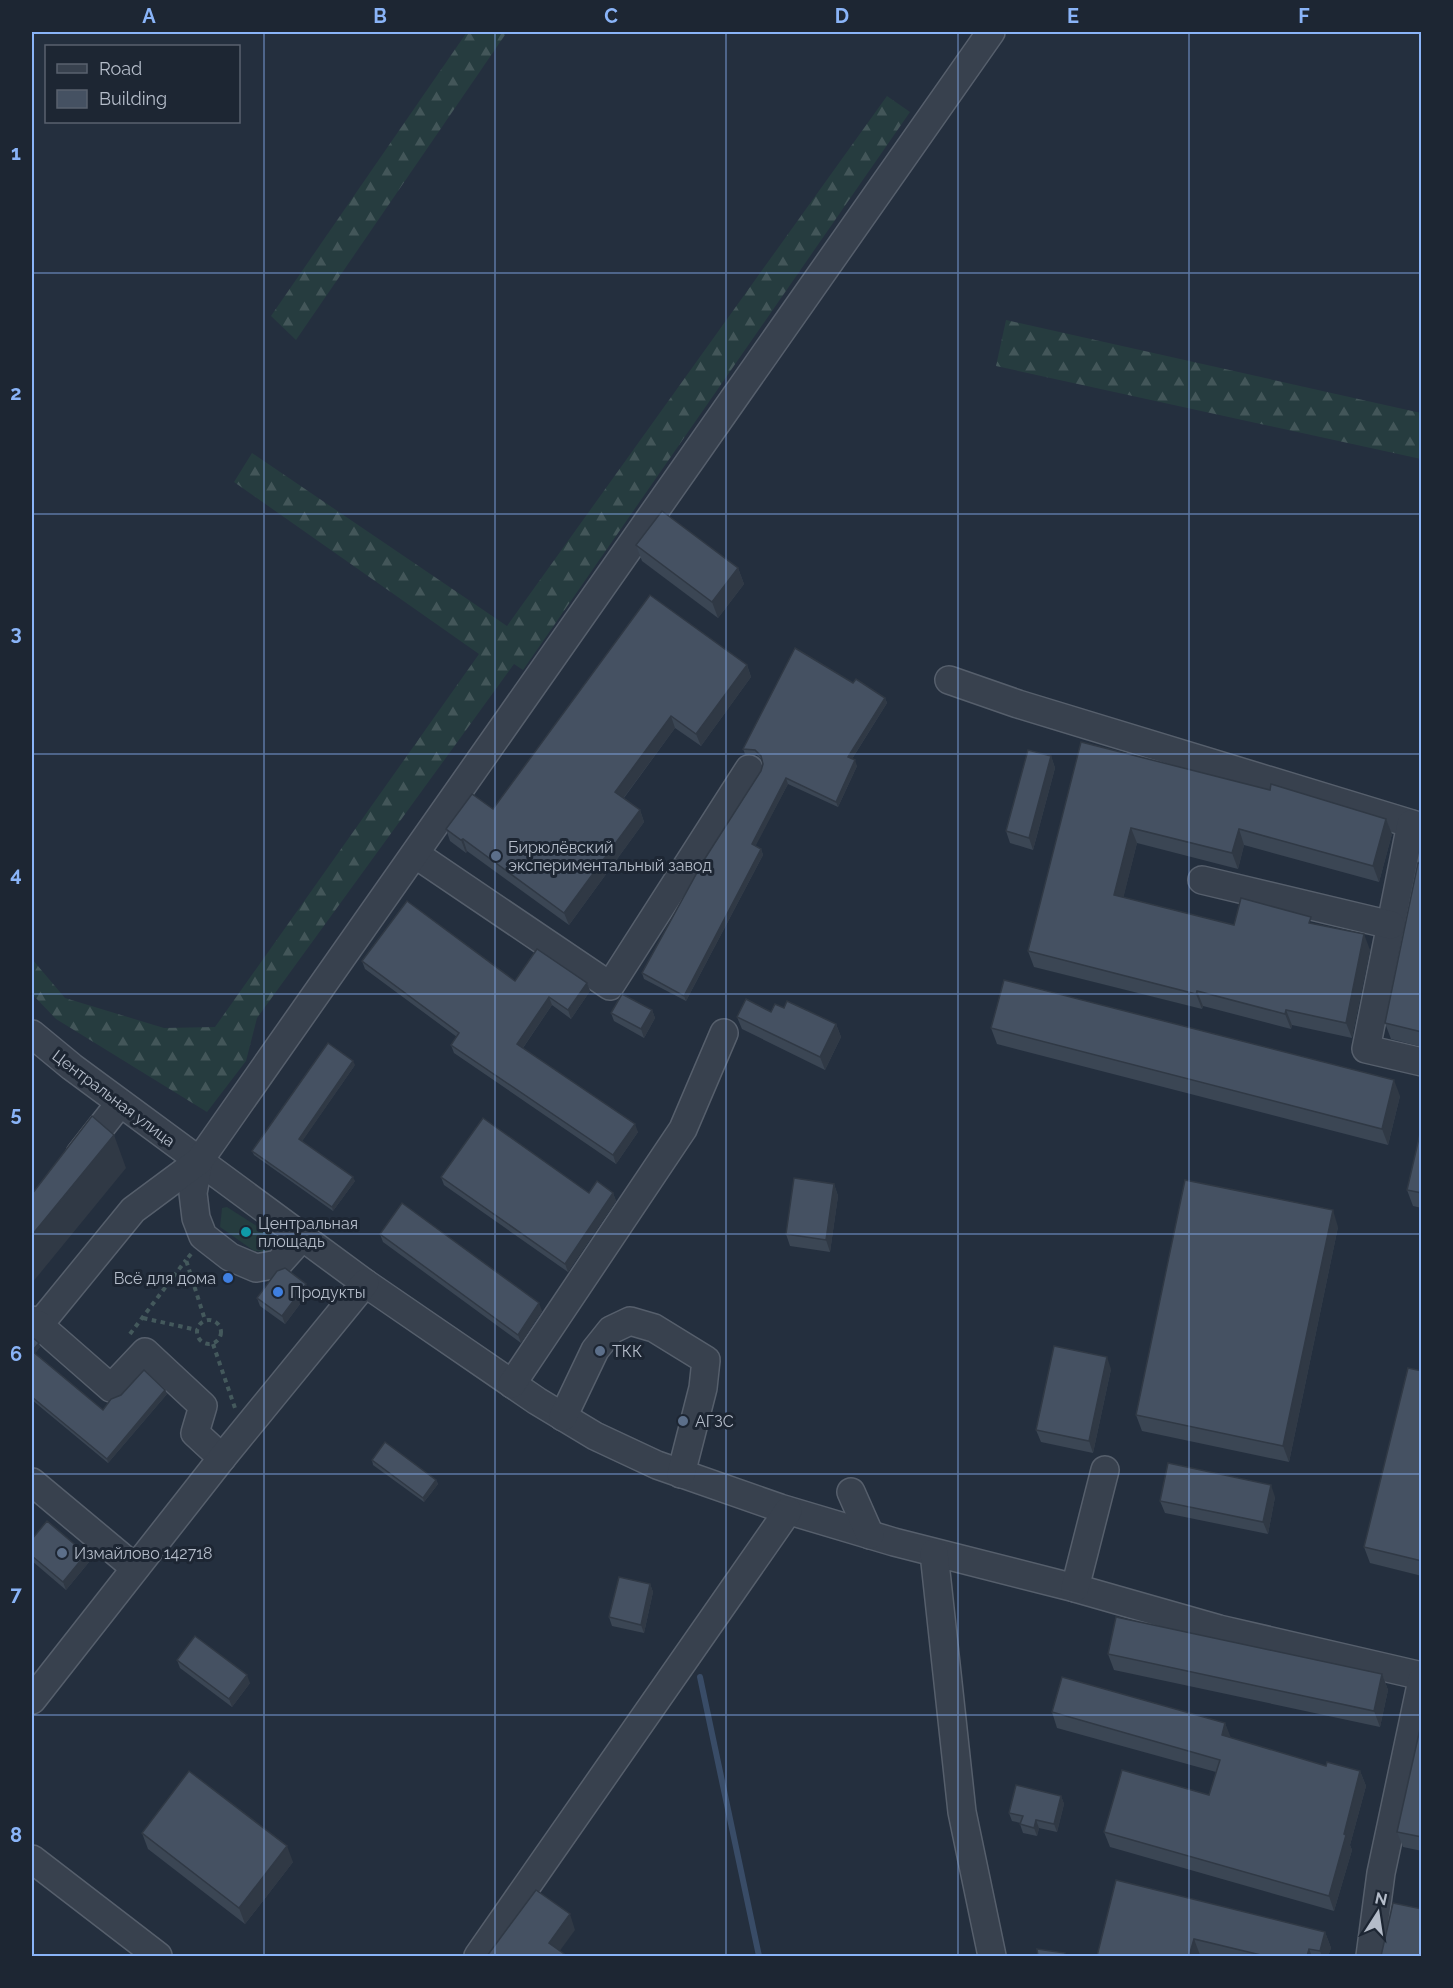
<svg xmlns="http://www.w3.org/2000/svg" width="1453" height="1988" font-family="Raleway,sans-serif">
	<style>
		.green { fill: #263c3f }
		.forest { fill: url(#forest-firs) }
		.lines { fill: none; stroke-linecap: round; stroke-linejoin: round }
		.stream { stroke: #394c67; stroke-width: 6 }
		.minor-casing { stroke: #565f6c; stroke-width: 30 }
		.path { stroke: #44595c; stroke-width: 4; stroke-dasharray: 4.5 4.5; stroke-linecap: butt }
		.minor { stroke: #38414e; stroke-width: 27 }
		.wall { fill: #3b4654 }
		.shaded-wall { fill: #303945 }
		.building { fill: #455162; stroke: #303945; stroke-width: 1.5 }
		.grid { fill: none; stroke: #8ab4f8; stroke-width: 1.5; stroke-opacity: 0.55 }
		.service-dot { fill: #5c6f8a; stroke: #1d2633; stroke-width: 2 }
		.culture-dot { fill: #0f9aa8; stroke: #1d2633; stroke-width: 2 }
		.shop-dot { fill: #3f7fe0; stroke: #1d2633; stroke-width: 2 }
		.labels { text-anchor: middle; stroke-width: 6; stroke-linejoin: round; paint-order: stroke }
		.poi-label { font-size: 16px; fill: #b4bcc9; stroke: #1d2633; text-anchor: start }
		.street-label { font-size: 16px; fill: #b4bcc9; stroke: #1d2633 }
		.neatline { fill: none; stroke: #8ab4f8; stroke-width: 2 }
		.grid-label { font-size: 20px; text-anchor: middle; font-weight: bold; fill: #8ab4f8 }
	</style>
	<defs>
		<pattern id="forest-firs" width="22" height="20" patternUnits="userSpaceOnUse" patternTransform="scale(1.5)"><rect width="22" height="20" fill="#263c3f"/><path d="M5 1l3.5 6h-7zM16 11l3.5 6h-7z" fill="#435659"/></pattern>
	</defs>
	<rect width="100%" height="100%" fill="#242f3e"/>
	<path class="green" d="M227,1207l47,30v4l-8,11 -12,-1 -34,-24 2,-19z"/>
	<g class="forest">
		<path d="M467,32h40l-211,308 -25,-24z"/>
		<path d="M887,96l23,16 -387,558 -9,-6 -257,354 -11,43 -39,51 -151,-93 -24,-25v-35l33,39 99,30 51,-1 264,-373 -245,-172 18,-29 255,173z"/>
		<path d="M1006,320l415,93v46l-425,-93z"/>
	</g>
	<g class="lines">
		<path class="stream" d="M700,1677l59,279"/>
		<g class="minor-casing">
			<g id="minor">
				<path d="M949,680l69,24 404,123"/>
				<path d="M1411,824l-45,225 56,13"/>
				<path d="M415,854l195,132 139,-217"/>
				<path d="M1202,880l189,45"/>
				<path d="M32,1034l40,33 293,216 172,118 58,35 62,29 123,43 114,34 181,46 144,41 203,47"/>
				<path d="M80,1154l40,-51"/>
				<path d="M199,1161l-6,32 3,25 7,18 27,21 26,11 22,-4 24,-27"/>
				<path d="M32,1320l7,5 94,-115 66,-49 792,-1129"/>
				<path d="M39,1325l72,63 34,-36 58,54 -8,27 27,25"/>
				<path d="M512,1384l171,-255 41,-96"/>
				<path d="M563,1417l32,-67 16,-20 19,-9 24,7 52,32 -3,28 -22,86"/>
				<path d="M32,1482l103,86"/>
				<path d="M851,1492l19,43"/>
				<path d="M934,1553l28,259 30,144"/>
				<path d="M1075,1588l30,-118"/>
				<path d="M32,1700l190,-242 143,-175"/>
				<path d="M32,1859l126,97"/>
				<path d="M478,1956l310,-445"/>
				<path d="M1370,1956l11,-83 41,-193"/>
			</g>
		</g>
		<g class="path">
			<path d="M191,1254l-5,6 19,60"/>
			<path d="M143,1318l54,12"/>
			<circle cx="209" cy="1332" r="12"/>
			<path d="M130,1334l56,-74"/>
			<path d="M213,1344l22,64"/>
		</g>
		<use href="#minor" class="minor"/>
	</g>
	<g class="wall">
		<path d="M636,545l102,23 6,16 -26,34 -76,-57z"/>
		<path d="M747,665l4,12 -50,69 -26,-18 -51,70 16,12 4,12 -75,103 -102,-74 -1,2 -16,-12 -4,-12 47,-20z"/>
		<path d="M853,683l32,15 2,5 -35,56 5,7 -19,41 -50,-23 -33,62 6,3 2,6 -77,146 -42,-22 -2,-6 119,-202 2,-7 -1,-4 -5,-5 -12,-1 -2,-5z"/>
		<path d="M1081,742l305,77 6,15 -13,48 -135,-37 -6,24 -101,-26 -14,55 111,27 79,-1 57,26 -18,88 -60,-13 -1,4 -88,-23 -1,3 -168,-42 -6,-16z"/>
		<path d="M1051,756l4,12 -22,82 -23,-7 -4,-12z"/>
		<path d="M1422,864v183l-31,-8 -6,-16z"/>
		<path d="M362,961l153,20 72,2 3,8 -19,28 -19,-14 -29,43 115,84 -22,32 -162,-111 -3,-8 6,-8 -92,-68z"/>
		<path d="M784,1008l52,16 5,13 -16,33 -83,-41 -5,-12 34,-5z"/>
		<path d="M652,1010l3,8 -11,20 -30,-17 -3,-8z"/>
		<path d="M991,1028l409,68 -12,49 -391,-101z"/>
		<path d="M355,1065l-53,76 53,40 -22,30 -79,-56 -2,-4z"/>
		<path d="M1422,1125v83l-9,-2 -6,-16z"/>
		<path d="M441,1177l148,16h24l3,8 -48,71 -124,-87z"/>
		<path d="M834,1184l4,12 -8,56 -40,-6 -4,-12z"/>
		<path d="M1338,1227l-49,235 -147,-31 -6,-16z"/>
		<path d="M380,1234l162,77 -21,32 -138,-101z"/>
		<path d="M309,1292l-24,32 -25,-18 -3,-8z"/>
		<path d="M32,1337l8,10 -5,6 68,57 64,-16 -59,69 -76,-63z"/>
		<path d="M1111,1369l-18,84 -52,-11 -5,-12z"/>
		<path d="M1422,1371v205l-52,-13 -6,-16z"/>
		<path d="M372,1460l64,20 2,4 -14,18 -51,-37z"/>
		<path d="M1275,1497l-7,37 -103,-21 -5,-12z"/>
		<path d="M32,1539l57,23 -23,28 -34,-29z"/>
		<path d="M650,1584l3,8 -9,41 -32,-7 -3,-9z"/>
		<path d="M1108,1654l274,20 6,16 -8,37 -266,-57z"/>
		<path d="M177,1660l73,23 -18,24 -52,-39z"/>
		<path d="M1052,1712l173,11 5,15 96,28 34,5 6,15 -16,59 2,5 -18,61 -224,-64 -6,-15 105,-37 7,-23 -159,-44z"/>
		<path d="M1422,1720v131l-19,-4 -6,-15z"/>
		<path d="M1061,1796l3,8 -7,28 -18,-4 -2,8 -14,-3 -3,-9 1,-1 -9,-2 -3,-8z"/>
		<path d="M142,1833l151,29 -48,62 -97,-75z"/>
		<path d="M1116,1880l209,52 6,16 -3,8h-122l-6,-1z"/>
	</g>
	<g class="shaded-wall">
		<path d="M738,568l6,16 -26,34 -6,-16z"/>
		<path d="M747,665l4,12 -50,69 -5,-12z"/>
		<path d="M885,698l2,5 -37,59 -2,-5z"/>
		<path d="M671,716l4,12 -56,76 -4,-12z"/>
		<path d="M1051,756l4,12 -22,82 -4,-12z"/>
		<path d="M855,760l2,6 -19,41 -2,-5z"/>
		<path d="M786,778l2,6 -34,65 -2,-5z"/>
		<path d="M640,810l4,12 -75,103 -5,-12z"/>
		<path d="M1386,819l6,15 -13,48 -6,-16z"/>
		<path d="M1131,828l6,15 -17,68 -6,-16z"/>
		<path d="M1239,829l5,16 -6,24 -6,-16z"/>
		<path d="M463,839l4,12 -1,2 -5,-13z"/>
		<path d="M761,849l2,6 -77,146 -2,-5z"/>
		<path d="M1364,934l6,16 -18,88 -6,-15z"/>
		<path d="M587,983l3,8 -19,28 -3,-9z"/>
		<path d="M1197,991l6,15 -1,3 -6,-15z"/>
		<path d="M549,997l3,8 -32,47 -3,-8z"/>
		<path d="M652,1010l3,8 -11,20 -3,-9z"/>
		<path d="M1286,1010l6,15 -1,4 -6,-15z"/>
		<path d="M836,1024l5,13 -16,33 -5,-13z"/>
		<path d="M353,1061l2,4 -54,78 -2,-4z"/>
		<path d="M1394,1080l6,16 -12,49 -6,-16z"/>
		<path d="M635,1124l3,8 -22,32 -3,-9z"/>
		<path d="M114,1135l12,33 -94,115v-48z"/>
		<path d="M353,1177l2,4 -22,30 -1,-4z"/>
		<path d="M834,1184l4,12 -8,56 -4,-12z"/>
		<path d="M613,1193l3,8 -48,71 -3,-8z"/>
		<path d="M1333,1210l5,17 -49,235 -6,-16z"/>
		<path d="M306,1284l3,8 -24,32 -3,-8z"/>
		<path d="M539,1303l3,8 -21,32 -3,-8z"/>
		<path d="M39,1343l1,4 -6,8 -2,-4z"/>
		<path d="M1107,1357l4,12 -18,84 -4,-12z"/>
		<path d="M165,1390l2,4 -59,69 -1,-4z"/>
		<path d="M436,1480l2,4 -14,18 -1,-4z"/>
		<path d="M1271,1485l4,12 -7,37 -5,-12z"/>
		<path d="M86,1554l3,8 -23,28 -3,-8z"/>
		<path d="M650,1584l3,8 -9,41 -3,-8z"/>
		<path d="M1382,1674l6,16 -8,37 -6,-16z"/>
		<path d="M247,1675l3,8 -18,24 -3,-8z"/>
		<path d="M1225,1723l6,15 -9,-3z"/>
		<path d="M1360,1771l6,15 -16,59 2,5 -18,61 -5,-15 15,-62z"/>
		<path d="M1061,1796l3,8 -7,28 -3,-8z"/>
		<path d="M1036,1820l3,8 -2,8 -3,-8z"/>
		<path d="M287,1846l6,16 -48,62 -6,-16z"/>
		<path d="M570,1914l5,16 -19,26 -7,-13z"/>
		<path d="M1325,1932l6,16 -3,8h-6l-2,-5z"/>
		<path d="M1194,1939l6,16 -1,1h-10z"/>
		<path d="M1309,1949l3,7h-5z"/>
	</g>
	<g class="building">
		<path d="M662,511l76,57 -26,34 -76,-57z"/>
		<path d="M650,595l97,70 -51,69 -25,-18 -56,76 25,18 -76,103 -101,-74 -2,1 -15,-11 26,-35 21,15z"/>
		<path d="M795,648l58,35 3,-4 29,19 -37,59 7,3 -19,42 -50,-24 -34,66 9,5 -77,147 -42,-23 62,-113 57,-89 2,-7 -2,-8 -6,-6 -12,-1z"/>
		<path d="M1081,742l189,48 1,-6 115,35 -13,47 -134,-37 -7,24 -101,-25 -17,67 120,30 7,-27 70,19 -2,6 55,11 -18,89 -60,-13 -1,4 -88,-23 -1,3 -168,-43z"/>
		<path d="M1028,750l23,6 -22,82 -23,-7z"/>
		<path d="M1418,863l4,1v168l-37,-9z"/>
		<path d="M407,901l108,80 22,-32 50,34 -19,27 -19,-13 -32,47 118,80 -22,31 -162,-110 8,-12 -97,-72z"/>
		<path d="M1004,980l390,100 -12,49 -391,-101z"/>
		<path d="M622,994l30,16 -11,19 -30,-16z"/>
		<path d="M746,999l25,13 4,-8 9,4 3,-7 49,23 -16,33 -83,-40z"/>
		<path d="M328,1043l25,18 -54,78 54,38 -21,30 -80,-56z"/>
		<path d="M92,1116l22,19 -82,100v-41z"/>
		<path d="M483,1118l106,75 8,-12 16,12 -48,71 -124,-87z"/>
		<path d="M1422,1125v68l-15,-3z"/>
		<path d="M794,1178l40,6 -8,56 -40,-6z"/>
		<path d="M1185,1180l148,30 -50,236 -147,-31z"/>
		<path d="M402,1203l137,100 -21,32 -138,-101z"/>
		<path d="M285,1268l21,16 -24,32 -25,-18 20,-27z"/>
		<path d="M32,1337l7,6 -7,8 71,59 8,-11 10,-4 23,-25 21,20 -58,69 -75,-62z"/>
		<path d="M1054,1346l53,11 -18,84 -53,-11z"/>
		<path d="M1408,1368l14,3v190l-58,-14z"/>
		<path d="M385,1442l51,38 -13,18 -51,-38z"/>
		<path d="M1168,1463l103,22 -8,37 -103,-21z"/>
		<path d="M47,1521l39,33 -23,28 -31,-26v-17z"/>
		<path d="M619,1577l31,7 -9,41 -32,-8z"/>
		<path d="M1116,1617l266,57 -8,37 -266,-57z"/>
		<path d="M195,1636l52,39 -18,24 -52,-39z"/>
		<path d="M1062,1677l163,46 -3,12 104,31 1,-4 33,9 -16,63 2,1 -17,61 -225,-64 18,-62 87,25 11,-35 -168,-48z"/>
		<path d="M1422,1720v117l-25,-5z"/>
		<path d="M189,1771l98,75 -48,62 -97,-75z"/>
		<path d="M1016,1785l45,11 -7,28 -18,-4 -2,8 -14,-4 3,-8 -14,-3z"/>
		<path d="M1116,1880l209,52 -5,19 -11,-2 -2,7h-42l-71,-17 -5,17h-92z"/>
		<path d="M536,1890l34,24 -21,29 18,13h-80z"/>
		<path d="M1393,1903l29,6v47h-41z"/>
		<path d="M1037,1949l28,4 -1,3h-26z"/>
	</g>
	<path class="grid" d="M264,32v1924M495,32v1924M726,32v1924M958,32v1924M1189,32v1924M32,273h1390M32,514h1390M32,754h1390M32,994h1390M32,1234h1390M32,1474h1390M32,1715h1390"/>
	<g class="service-dot">
		<circle cx="496" cy="856" r="6"/>
		<circle cx="600" cy="1351" r="6"/>
		<circle cx="683" cy="1421" r="6"/>
		<circle cx="62" cy="1553" r="6"/>
	</g>
	<circle class="culture-dot" cx="246" cy="1232" r="6"/>
	<g class="shop-dot">
		<circle cx="228" cy="1278" r="6"/>
		<circle cx="278" cy="1292" r="6"/>
	</g>
	<g class="labels">
		<g class="poi-label">
			<text x="508" y="853">Бирюлёвский<tspan x="508" dy="18">экспериментальный завод</tspan></text>
			<text x="258" y="1229">Центральная<tspan x="258" dy="18">площадь</tspan></text>
			<text x="216" y="1284" text-anchor="end">Всё для дома</text>
			<text x="290" y="1298">Продукты</text>
			<text x="612" y="1357">ТКК</text>
			<text x="695" y="1427">АГЗС</text>
			<text x="74" y="1559">Измайлово 142718</text>
		</g>
		<g class="street-label">
			<text transform="translate(114 1098) rotate(37)" y="6">Центральная улица</text>
		</g>
	</g>
	<rect width="1453" height="1988" fill="none" stroke="#1d2633" stroke-width="66"/>
	<rect x="45" y="45" width="195" height="78" fill="#1d2633" stroke="#59626f" stroke-width="1.5"/>
	<rect x="57" y="64" width="30" height="9" fill="#38414e" stroke="#59626f" stroke-width="1.5"/>
	<text x="99" y="75" font-size="18" fill="#b4bcc9">Road</text>
	<rect x="57" y="90" width="30" height="18" fill="#455162" stroke="#59626f" stroke-width="1.5"/>
	<text x="99" y="105" font-size="18" fill="#b4bcc9">Building</text>
	<g transform="translate(1378 1913) rotate(12)" stroke="#1d2633" stroke-width="4.5" paint-order="stroke">
	<path d="M0-4.5L10 22L0 15L-10 22Z" fill="#b4bcc9"/>
	<text y="-9" font-size="16" font-weight="bold" text-anchor="middle" fill="#b4bcc9">N</text>
	</g>
	<rect x="33" y="33" width="1387" height="1922" class="neatline"/>
	<g class="grid-label">
		<text x="149" y="23">A</text>
		<text x="380" y="23">B</text>
		<text x="611" y="23">C</text>
		<text x="842" y="23">D</text>
		<text x="1073" y="23">E</text>
		<text x="1304" y="23">F</text>
		<text x="16" y="160">1</text>
		<text x="16" y="400">2</text>
		<text x="16" y="640">3</text>
		<text x="16" y="881">4</text>
		<text x="16" y="1121">5</text>
		<text x="16" y="1361">6</text>
		<text x="16" y="1601">7</text>
		<text x="16" y="1842">8</text>
	</g>
</svg>
